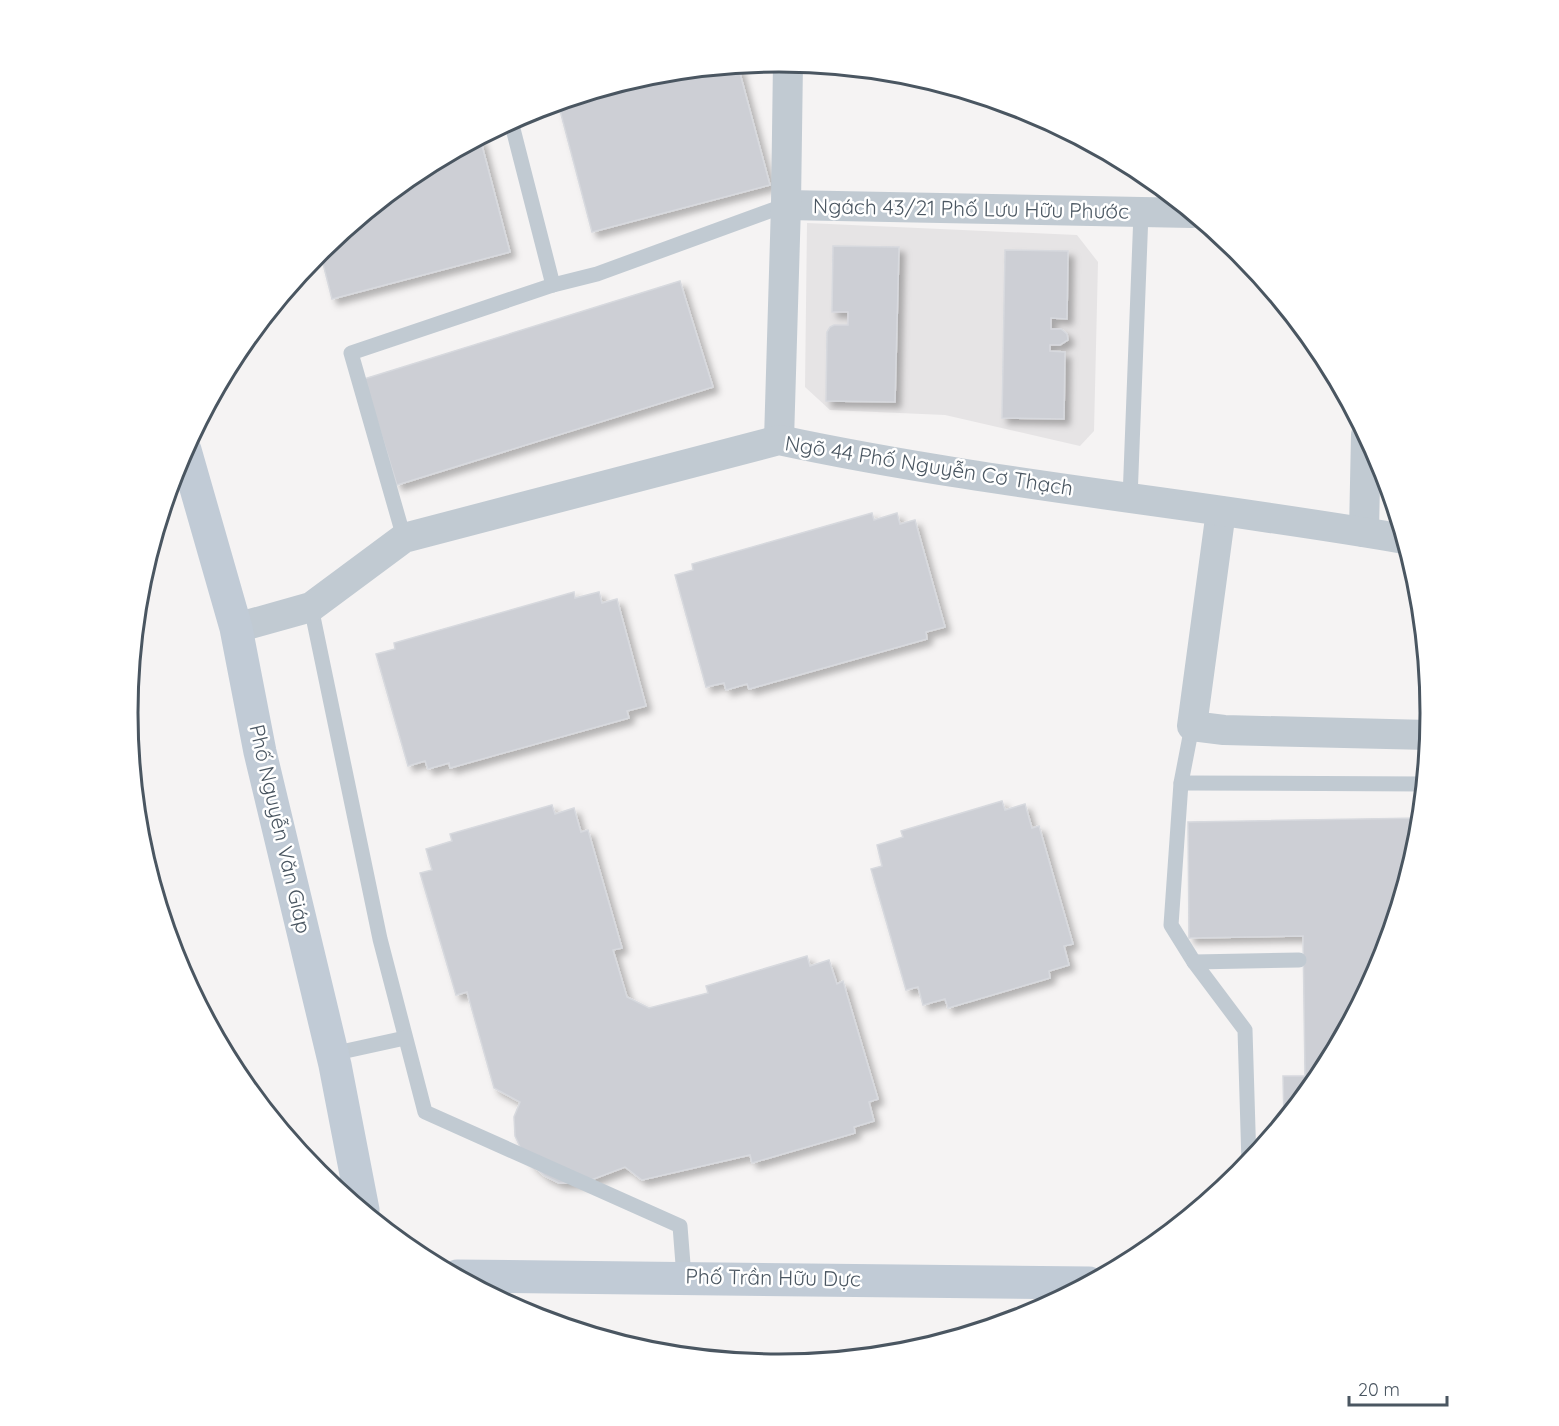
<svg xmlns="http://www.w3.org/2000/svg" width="1559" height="1426" font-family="Quicksand,sans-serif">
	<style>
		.education { fill: #e6e4e5 }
		.building { fill: #cdcfd5; stroke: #d7d9de; stroke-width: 1.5; filter: url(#shadow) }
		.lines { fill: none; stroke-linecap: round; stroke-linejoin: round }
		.lane { stroke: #c1cad2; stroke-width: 15 }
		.street { stroke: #c1cad2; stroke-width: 30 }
		.secondary { stroke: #c1cbd6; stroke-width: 33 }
		.labels { text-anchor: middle; stroke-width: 5; stroke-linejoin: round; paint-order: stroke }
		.street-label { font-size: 21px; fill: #4a5661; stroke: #fff }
		.rim { fill: none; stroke: #4a5661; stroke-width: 3 }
	</style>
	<defs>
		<filter id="shadow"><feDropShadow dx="5.5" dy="5.5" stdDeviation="3" flood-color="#0004"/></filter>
	</defs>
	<rect width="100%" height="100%" fill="#f5f3f3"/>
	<path class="education" d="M807,223l270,12 21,27 -4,169 -14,15 -135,-31 -115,-5 -25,-23z"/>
	<g class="building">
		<path d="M738,66l32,119 -178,47 -34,-129 95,-29z"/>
		<path d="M480,138l30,114 -178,47 -12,-47 98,-81z"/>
		<path d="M833,246l66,1 -4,155 -69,-1 1,-69 3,-5 4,-2h14v-13h-16z"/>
		<path d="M1005,250l63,1 -1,68 -16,-1v11h10l6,5 1,6 -8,5h-10v6l15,1 -1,67 -62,-1z"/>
		<path d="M680,281l33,106 -316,98 -33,-106z"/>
		<path d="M872,513l2,7 23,-7 3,11 15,-4 30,107 -19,5 1,7 -178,50 -2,-5 -21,6 -2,-7 -18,4 -31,-112 18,-5 -1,-6z"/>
		<path d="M574,592l1,6 24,-6 3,11 15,-4 29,107 -19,5 2,7 -179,50 -1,-5 -21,6 -3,-8 -17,5 -32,-112 19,-5 -1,-6z"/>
		<path d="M1002,801l3,9 20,-6 7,24 7,-2 34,118 -9,2 5,19 -20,6 1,7 -102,30 -3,-9 -22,6 -5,-18 -12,3 -35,-121 11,-3 -5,-21 26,-8 -2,-6z"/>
		<path d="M552,805l3,9 19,-6 7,24 7,-2 34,118 -9,2 14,47 22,11 59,-15 -2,-7 101,-30 3,10 19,-6 8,24 6,-3 35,118 -9,3 5,19 -20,6 1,6 -103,30 -2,-8 -108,25 -17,-13 -42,16h-24l-14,-7 -14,-12 -10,-15 -6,-13 -1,-19 6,-15 -26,-14 -27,-96 -11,3 -36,-122 12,-3 -6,-21 26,-8 -2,-7z"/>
		<path d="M1421,818l-3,22 -37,123 -60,112 -37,46 -1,-45h22l-2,-140 -114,2 -1,-116z"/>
	</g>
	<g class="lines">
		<g class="lane">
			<path d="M511,121l42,164"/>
			<path d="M1130,499l11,-286"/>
			<path d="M404,538l-53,-185 202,-68 44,-11 189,-69"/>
			<path d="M311,607l69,332 45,173 255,114 4,51"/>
			<path d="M1192,726l-11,57 -10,142 23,37 51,68 4,133"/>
			<path d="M1181,783l243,1"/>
			<path d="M1194,962l105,-2"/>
			<path d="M332,1054l73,-16"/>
		</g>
		<g class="street">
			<path d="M786,205l406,8"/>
			<path d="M779,440l7,-235 2,-143"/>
			<path d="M1221,511l-29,215 32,4 205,5"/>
			<path d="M1364,532l2,-97"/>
			<path d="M236,628l75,-21 93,-69 375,-98c206,44 417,63 625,99"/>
		</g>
		<g class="secondary">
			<path d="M185,450l51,178 24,124 75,313 28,145"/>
			<path d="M457,1276l632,7"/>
		</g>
	</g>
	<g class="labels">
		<g class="street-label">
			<text transform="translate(971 209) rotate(1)" y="7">Ngách 43/21 Phố Lưu Hữu Phước</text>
			<text transform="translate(929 466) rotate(9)" y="7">Ngõ 44 Phố Nguyễn Cơ Thạch</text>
			<text transform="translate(280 829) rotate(77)" y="7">Phố Nguyễn Văn Giáp</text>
			<text transform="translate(773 1278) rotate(1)" y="7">Phố Trần Hữu Dực</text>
		</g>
	</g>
	<path d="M0 0H1559V1426H0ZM138 713a641 641 0 1 1 1282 0a641 641 0 1 1-1282 0Z" fill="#fff" fill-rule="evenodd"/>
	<path class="rim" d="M138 713a641 641 0 1 1 1282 0a641 641 0 1 1-1282 0Z"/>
	<path d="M1349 1396v9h98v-9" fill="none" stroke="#4a5661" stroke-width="3"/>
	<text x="1358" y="1396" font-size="18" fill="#4a5661" stroke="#ffffff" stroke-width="4.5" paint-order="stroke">20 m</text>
</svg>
